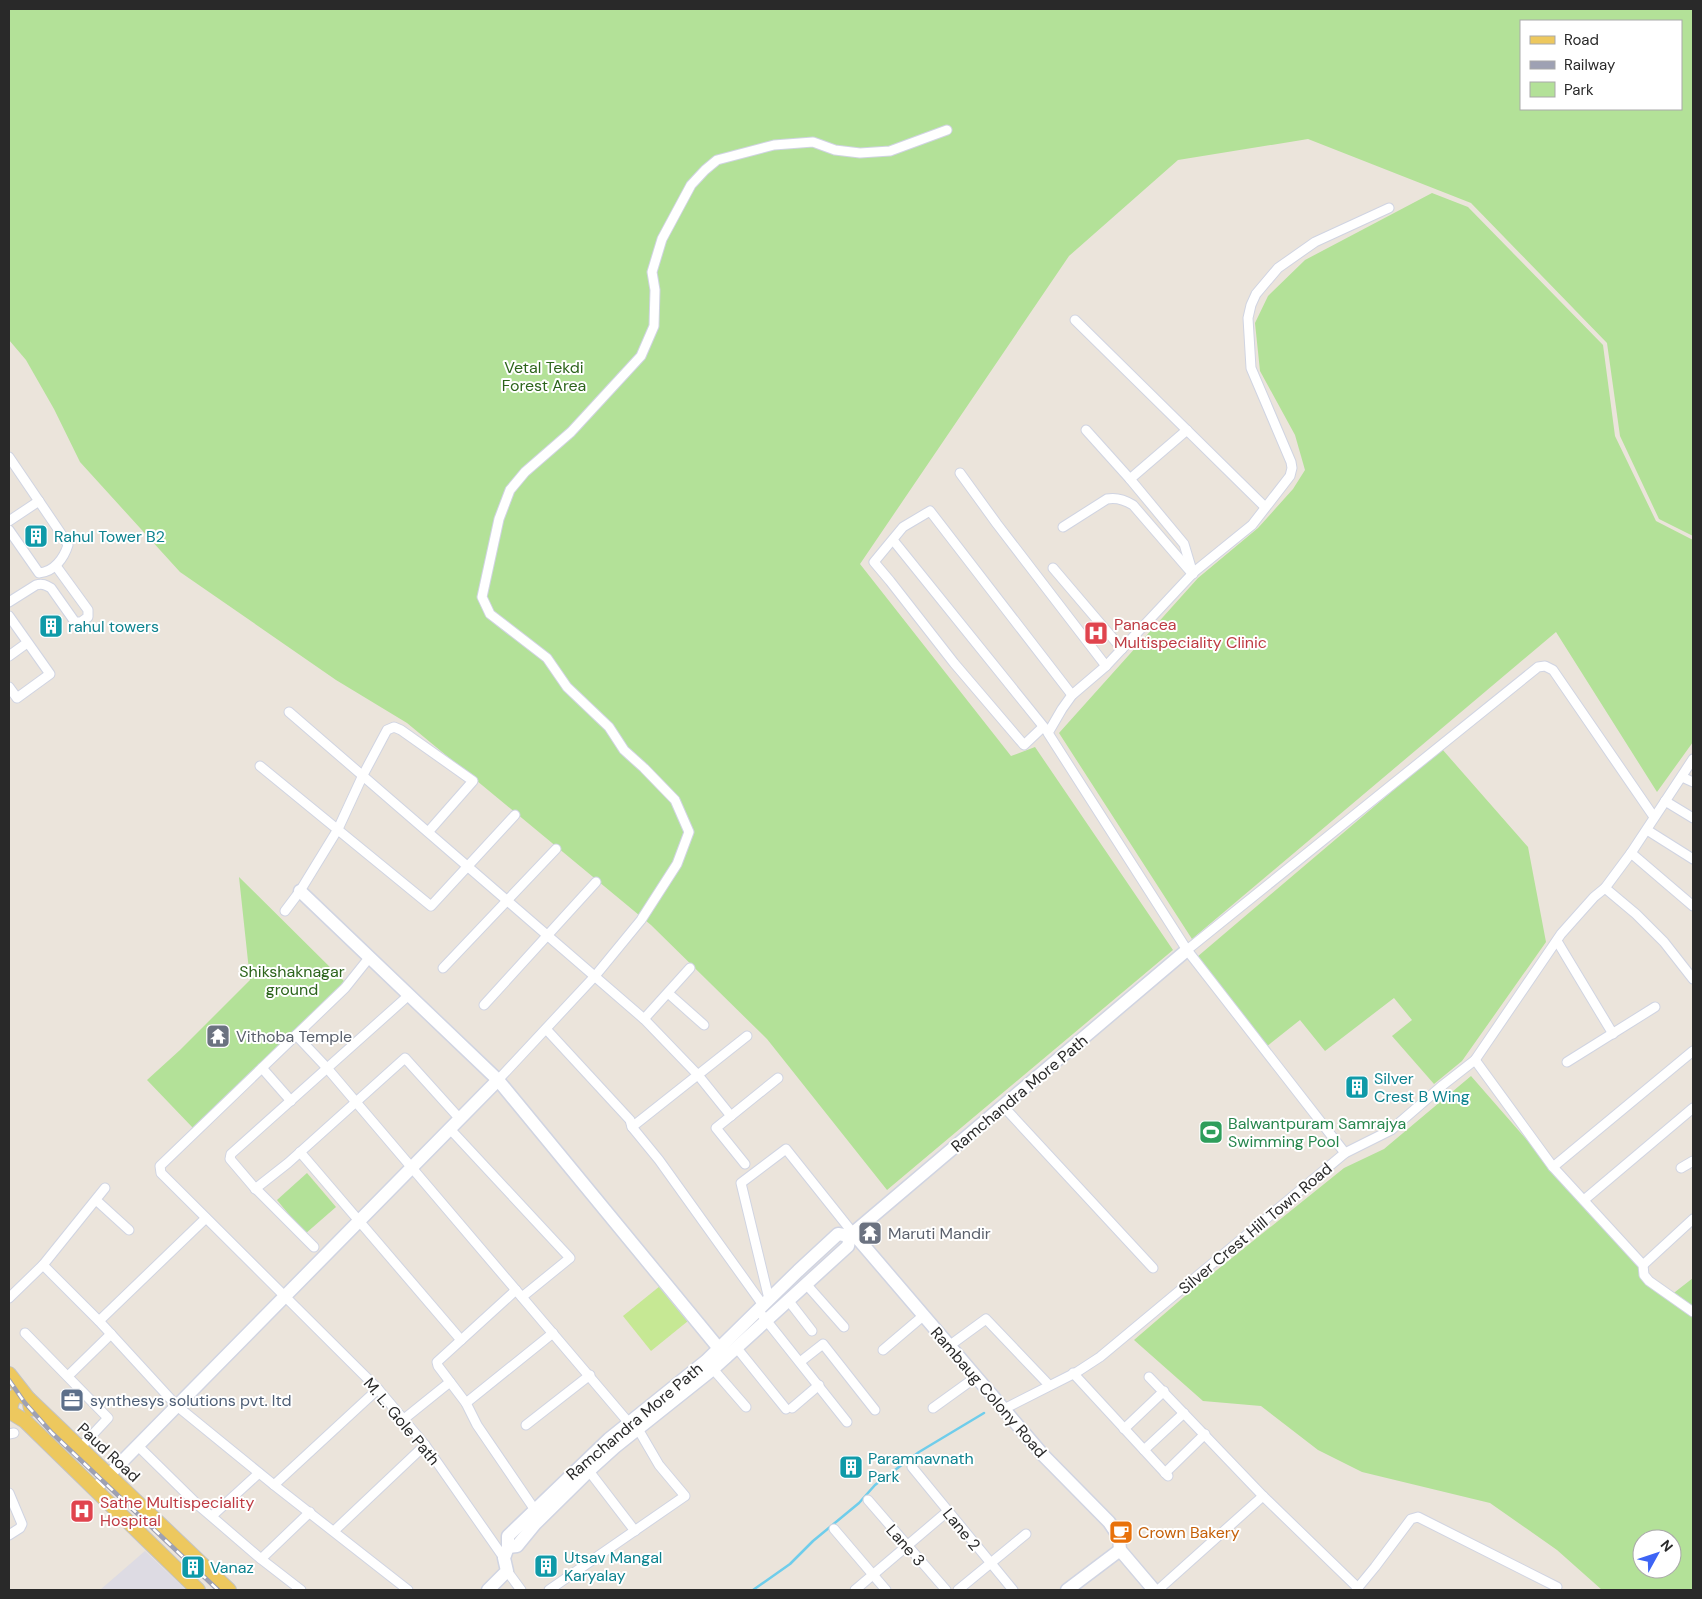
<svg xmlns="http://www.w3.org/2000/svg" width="1702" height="1599" font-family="'DM Sans',sans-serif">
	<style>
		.industrial { fill: #dddbe3 }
		.green { fill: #b3e198; fill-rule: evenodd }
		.pitch { fill: #c6e894 }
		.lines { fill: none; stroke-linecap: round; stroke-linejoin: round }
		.stream { stroke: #6fcdeb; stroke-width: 2.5 }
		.street-casing { stroke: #d0d4e2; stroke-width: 11 }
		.secondary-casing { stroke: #d0d4e2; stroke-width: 15 }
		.primary-casing { stroke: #c3c3c3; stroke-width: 16 }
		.street { stroke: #fff; stroke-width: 9 }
		.secondary { stroke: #fff; stroke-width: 12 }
		.primary { stroke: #edc85e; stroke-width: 14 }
		.rail-casing { stroke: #9ea1b3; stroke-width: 4.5 }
		.rail { stroke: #fff; stroke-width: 2.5; stroke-dasharray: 8; stroke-linecap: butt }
		.labels { text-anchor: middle; stroke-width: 4; stroke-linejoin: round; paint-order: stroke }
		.park-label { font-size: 16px; fill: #2c641b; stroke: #fff }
		.culture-label { font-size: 16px; fill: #0d838f; stroke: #fff; text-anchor: start }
		.health-label { font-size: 16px; fill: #be3a42; stroke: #fff; text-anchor: start }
		.worship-label { font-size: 16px; fill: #5b616d; stroke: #fff; text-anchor: start }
		.street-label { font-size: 16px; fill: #292929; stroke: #fff }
		.leisure-label { font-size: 16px; fill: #27864d; stroke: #fff; text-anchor: start }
		.service-label { font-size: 16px; fill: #4e5e75; stroke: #fff; text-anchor: start }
		.food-label { font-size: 16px; fill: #c56008; stroke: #fff; text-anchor: start }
	</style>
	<rect width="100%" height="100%" fill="#ebe4db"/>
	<path class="industrial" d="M145,1551l41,39h-86z"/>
	<g class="green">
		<path d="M9,9h1684v527l-34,-17 -39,-83 -13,-93 -136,-140 -163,-64 -130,21 -109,96 -209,308 151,192 24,-9 138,203 -286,240 -120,-151 -116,-114 -244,-202 -71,-43 -156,-108 -100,-110 -26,-53 -28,-49 -17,-20zM1521,21h160v88h-160z"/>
		<path d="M1432,193l36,14 135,138 12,91 41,85 37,19v202l-36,50 -101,-160 -364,307 -133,-206 139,-155 60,-50 35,-39 12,-19 -10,-35 -35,-64 -5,-48 13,-27 37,-36z"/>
		<path d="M1442,749l86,98 18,95 -84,119 -28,23 -42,-48 20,-16 -18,-22 -69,53 -25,-31 -34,27 -69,-90z"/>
		<path d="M239,877l107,106 -153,145 -46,-48 33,-30 70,-70z"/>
		<path d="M1471,1076l195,223 27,-21v312h-91l-45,-40 -67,-47 -128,-31 -44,-22 -57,-44 -58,-5 -69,-61 58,-50 152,-122 40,-19zM1642,1539h30v30h-30z"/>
		<path d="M307,1173l29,34 -31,27 -28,-34z"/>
	</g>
	<path class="pitch" d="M660,1286l28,35 -37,30 -28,-35z"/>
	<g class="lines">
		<path class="stream" d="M753,1590l37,-26 23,-23 46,-38 16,-18 44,-33 65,-39"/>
		<g class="street-casing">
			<g id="street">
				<path d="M1075,320l190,187"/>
				<path d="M1086,430l44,49 54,65 9,30"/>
				<path d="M9,457l55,81 4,7c-4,13 -14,27 -29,28l-30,-43"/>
				<path d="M960,473l37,51 109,142"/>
				<path d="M1130,479l57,-49"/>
				<path d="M9,521l30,-20"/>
				<path d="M1063,527l44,-28c10,-2 18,1 26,6l57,66"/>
				<path d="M893,540l154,191"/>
				<path d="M1053,568l69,81"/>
				<path d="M9,602l27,-17c6,-2 10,0 15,3l24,34h6l7,-5v-7l-32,-44"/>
				<path d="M9,616l41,58 -33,24 -8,-11"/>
				<path d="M9,656l18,-13"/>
				<path d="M289,712l355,307 54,56 33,41"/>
				<path d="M1043,727l-19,18 -70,-82 -64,-82 -16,-19 29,-35 27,-16 142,184"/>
				<path d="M260,766l171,140 84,-91"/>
				<path d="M1682,777l11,5"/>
				<path d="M1665,801l28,17"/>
				<path d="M1647,830l46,29"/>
				<path d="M1631,853l62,53"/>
				<path d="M1605,888l31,26 28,28 29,37"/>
				<path d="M285,911l15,-20 38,-62 25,-54 24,-45 7,-3 7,3 72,51 -44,50"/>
				<path d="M1557,941l56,93"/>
				<path d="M1187,950l351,-283 7,-1 8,4 101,147"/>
				<path d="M369,958l-24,30 -185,178 1,7 217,216 47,56 79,113"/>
				<path d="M443,968l113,-119"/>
				<path d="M668,993l36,32"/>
				<path d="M484,1005l112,-123"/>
				<path d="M644,1019l46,-51"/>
				<path d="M546,1029l84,91 2,7 115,-91"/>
				<path d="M296,1035l31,33 302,355 9,6 21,36 26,31 -136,94"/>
				<path d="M1475,1060l78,107 90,98 1,10 5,6 44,31"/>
				<path d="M1567,1062l88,-55"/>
				<path d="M262,1068l29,33"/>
				<path d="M498,1080l97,-104 46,-56 36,-56 12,-32 -14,-32 -31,-32 -20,-18 -15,-23 -42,-40 -20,-29 -57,-44 -8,-17 17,-78 11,-29 15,-18 46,-40 70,-76 13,-30 1,-36 -3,-18 10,-33 29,-54 14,-15 12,-10 57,-15 39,-3 22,8 25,3 30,-2 57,-21"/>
				<path d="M1003,1106l150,162"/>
				<path d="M632,1127l27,33 104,145"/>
				<path d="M450,1129l120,129 -48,39"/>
				<path d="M300,1152l161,188"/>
				<path d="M1345,1153l-158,-203 -139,-217 14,-24 10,-14 34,-29 88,-94 58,-47 38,-49 2,-8 -1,-6 -40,-94 -3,-50 3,-13 5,-11 22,-26 37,-26 74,-34"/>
				<path d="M745,1164l-29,-36 62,-50"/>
				<path d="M1553,1167l140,-116"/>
				<path d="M1681,1168l12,-7"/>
				<path d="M255,1189l33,-26 117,-105 55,61"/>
				<path d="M96,1200l33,30"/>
				<path d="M1584,1200l109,-92"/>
				<path d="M314,1247l-61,-61 -23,-27 1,-5 178,-159"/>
				<path d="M43,1265l62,-77"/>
				<path d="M1643,1265l50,-46"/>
				<path d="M806,1284l38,43"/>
				<path d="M516,1290l-79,72 1,4 28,37 87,-70"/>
				<path d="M9,1298l34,-33 56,56 78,85 97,79 134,105"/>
				<path d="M769,1299l-28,-116 45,-34 67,84"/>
				<path d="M788,1300l24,31"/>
				<path d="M758,1310l89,112"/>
				<path d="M99,1321l107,-103"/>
				<path d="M25,1333l83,85 -28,30"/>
				<path d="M949,1346l37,-27 63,66"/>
				<path d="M736,1347l50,62"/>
				<path d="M883,1350l40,-34"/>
				<path d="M800,1362l23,-18 52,66"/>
				<path d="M713,1369l33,38"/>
				<path d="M1073,1373l95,103"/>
				<path d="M68,1376l43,-42"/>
				<path d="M1149,1377l114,119 95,92"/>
				<path d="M466,1403l11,22 58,85"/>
				<path d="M792,1408l27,-23"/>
				<path d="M933,1408l43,-31"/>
				<path d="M1004,1409l73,-37 23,-15 245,-204 46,-23 52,-45 32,-25 86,-126 33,-37 11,-9 26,-35 62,-94"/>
				<path d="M404,1419l46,-37"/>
				<path d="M526,1425l64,-50"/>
				<path d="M1124,1429l40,-38"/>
				<path d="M9,1434l5,-1"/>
				<path d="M138,1446l59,58 64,55 40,31"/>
				<path d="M1144,1450l40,-37"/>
				<path d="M912,1467l101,123"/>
				<path d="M589,1471l46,60"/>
				<path d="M1165,1473l40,-39"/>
				<path d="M274,1485l104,-96"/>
				<path d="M9,1493l13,31 -2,4 -11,7"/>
				<path d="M868,1500l78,90"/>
				<path d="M212,1516l47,-43"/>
				<path d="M834,1529l52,61"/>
				<path d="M334,1531l91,-86"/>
				<path d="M261,1559l49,-47"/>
				<path d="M507,1571l14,19"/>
				<path d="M855,1590l93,-79"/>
				<path d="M958,1590l68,-56"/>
				<path d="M1158,1590l105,-94"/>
				<path d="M1356,1590l19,-23 36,-48 7,-2 139,70"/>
			</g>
		</g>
		<g class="secondary-casing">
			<g id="secondary">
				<path d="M300,891l198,189 228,277"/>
				<path d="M853,1233l190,222 66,67 10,15 1,13 34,40"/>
				<path d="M95,1489l403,-409"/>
				<path d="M508,1547l9,-1 18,-22 59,-58 21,-19 98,-78 135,-123 2,-10 3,-3 334,-283"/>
				<path d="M488,1590l19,-19 -3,-13 4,-11v-11l101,-97 97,-78 92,-90 40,-37 12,2"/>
				<path d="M1067,1590l53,-40"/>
			</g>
		</g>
		<g class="primary-casing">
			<g id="primary">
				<path d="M9,1374l18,23"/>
				<path d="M31,1401l198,189"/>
				<path d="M9,1403l3,10 13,8 173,169"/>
				<path d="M10,1407l4,-10 6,-2 9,4 2,10"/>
			</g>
		</g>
		<use href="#street" class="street"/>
		<use href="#secondary" class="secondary"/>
		<use href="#primary" class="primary"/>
		<g class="rail-casing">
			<path id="rail" d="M9,1380l16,23 27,30 166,157"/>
		</g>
		<use href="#rail" class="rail"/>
	</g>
	<defs>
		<g id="building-square" transform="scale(1.25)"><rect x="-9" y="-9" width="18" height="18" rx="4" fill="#0f9aa8" stroke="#fff"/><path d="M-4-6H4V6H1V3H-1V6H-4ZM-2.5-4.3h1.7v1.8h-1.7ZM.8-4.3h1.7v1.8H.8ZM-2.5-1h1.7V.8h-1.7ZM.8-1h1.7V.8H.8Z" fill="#fff"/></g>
		<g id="hospital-square" transform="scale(1.25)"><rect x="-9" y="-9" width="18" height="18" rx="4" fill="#e0444e" stroke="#fff"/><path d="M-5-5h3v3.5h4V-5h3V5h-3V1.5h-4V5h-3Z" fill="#fff"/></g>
		<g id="temple-square" transform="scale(1.25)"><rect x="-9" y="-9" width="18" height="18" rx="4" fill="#6b7280" stroke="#fff"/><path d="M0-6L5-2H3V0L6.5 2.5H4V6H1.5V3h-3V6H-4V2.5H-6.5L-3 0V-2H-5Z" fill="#fff"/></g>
		<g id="stadium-square" transform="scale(1.25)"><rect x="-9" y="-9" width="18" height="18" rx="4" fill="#2e9e5b" stroke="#fff"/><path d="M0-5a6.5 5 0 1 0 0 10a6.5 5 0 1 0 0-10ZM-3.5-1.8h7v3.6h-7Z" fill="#fff"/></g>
		<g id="office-square" transform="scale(1.25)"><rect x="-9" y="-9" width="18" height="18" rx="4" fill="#5c6f8a" stroke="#fff"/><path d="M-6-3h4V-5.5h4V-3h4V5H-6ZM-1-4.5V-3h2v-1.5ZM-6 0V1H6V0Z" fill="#fff"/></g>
		<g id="cafe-square" transform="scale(1.25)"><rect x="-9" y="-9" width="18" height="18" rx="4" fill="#e8710a" stroke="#fff"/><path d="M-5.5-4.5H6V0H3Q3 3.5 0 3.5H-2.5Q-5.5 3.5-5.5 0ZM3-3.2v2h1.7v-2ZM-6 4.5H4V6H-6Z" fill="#fff"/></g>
	</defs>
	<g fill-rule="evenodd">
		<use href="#building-square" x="36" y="536"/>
		<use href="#building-square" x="51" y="626"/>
		<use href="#hospital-square" x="1096" y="633"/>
		<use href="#temple-square" x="218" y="1036"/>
		<use href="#building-square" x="1357" y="1087"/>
		<use href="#stadium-square" x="1211" y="1132"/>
		<use href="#temple-square" x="870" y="1233"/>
		<use href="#office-square" x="72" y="1400"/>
		<use href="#building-square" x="851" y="1467"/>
		<use href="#hospital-square" x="82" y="1511"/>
		<use href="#cafe-square" x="1121" y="1532"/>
		<use href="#building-square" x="546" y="1566"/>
		<use href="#building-square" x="193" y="1567"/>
	</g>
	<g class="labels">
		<g class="park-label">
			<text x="544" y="373">Vetal Tekdi<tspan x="544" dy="18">Forest Area</tspan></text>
			<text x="292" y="977">Shikshaknagar<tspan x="292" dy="18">ground</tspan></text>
		</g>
		<g class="culture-label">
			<text x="54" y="542">Rahul Tower B2</text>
			<text x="68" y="632">rahul towers</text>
			<text x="1374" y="1084">Silver<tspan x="1374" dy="18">Crest B Wing</tspan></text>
			<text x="868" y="1464">Paramnavnath<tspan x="868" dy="18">Park</tspan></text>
			<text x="564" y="1563">Utsav Mangal<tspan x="564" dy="18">Karyalay</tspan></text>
			<text x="210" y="1573">Vanaz</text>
		</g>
		<g class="health-label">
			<text x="1114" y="630">Panacea<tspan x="1114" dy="18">Multispeciality Clinic</tspan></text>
			<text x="100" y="1508">Sathe Multispeciality<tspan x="100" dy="18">Hospital</tspan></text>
		</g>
		<g class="worship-label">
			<text x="236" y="1042">Vithoba Temple</text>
			<text x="888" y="1239">Maruti Mandir</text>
		</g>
		<g class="street-label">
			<text transform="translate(1019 1093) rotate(-40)" y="6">Ramchandra More Path</text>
			<text transform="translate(1255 1228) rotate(-40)" y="6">Silver Crest Hill Town Road</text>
			<text transform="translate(989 1392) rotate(49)" y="6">Rambaug Colony Road</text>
			<text transform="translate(402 1421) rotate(50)" y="6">M. L. Gole Path</text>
			<text transform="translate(634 1421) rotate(-40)" y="6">Ramchandra More Path</text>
			<text transform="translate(109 1452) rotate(43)" y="6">Paud Road</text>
			<text transform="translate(962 1529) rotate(51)" y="6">Lane 2</text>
			<text transform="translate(906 1545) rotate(49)" y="6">Lane 3</text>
		</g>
		<g class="leisure-label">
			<text x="1228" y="1129">Balwantpuram Samrajya<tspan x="1228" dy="18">Swimming Pool</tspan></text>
		</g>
		<g class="service-label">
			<text x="90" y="1406">synthesys solutions pvt. ltd</text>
		</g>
		<g class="food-label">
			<text x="1138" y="1538">Crown Bakery</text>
		</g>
	</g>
	<rect width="1702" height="1599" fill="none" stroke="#292929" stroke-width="20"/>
	<rect x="1520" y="20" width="162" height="90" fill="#ffffff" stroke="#a9a9a9"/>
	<rect x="1530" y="36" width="25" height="8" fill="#edc85e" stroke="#a9a9a9"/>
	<text x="1564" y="45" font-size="15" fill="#292929">Road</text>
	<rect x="1530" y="61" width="25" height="8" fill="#9ea1b3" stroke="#a9a9a9"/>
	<text x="1564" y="70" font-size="15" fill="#292929">Railway</text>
	<rect x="1530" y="82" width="25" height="15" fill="#b3e198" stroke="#a9a9a9"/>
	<text x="1564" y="95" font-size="15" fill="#292929">Park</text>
	<g transform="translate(1657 1554) rotate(50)"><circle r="24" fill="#ffffff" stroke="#a9a9a9"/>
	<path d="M0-4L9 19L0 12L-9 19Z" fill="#3d64f5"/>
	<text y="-8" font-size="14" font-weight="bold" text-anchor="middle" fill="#292929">N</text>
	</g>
</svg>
